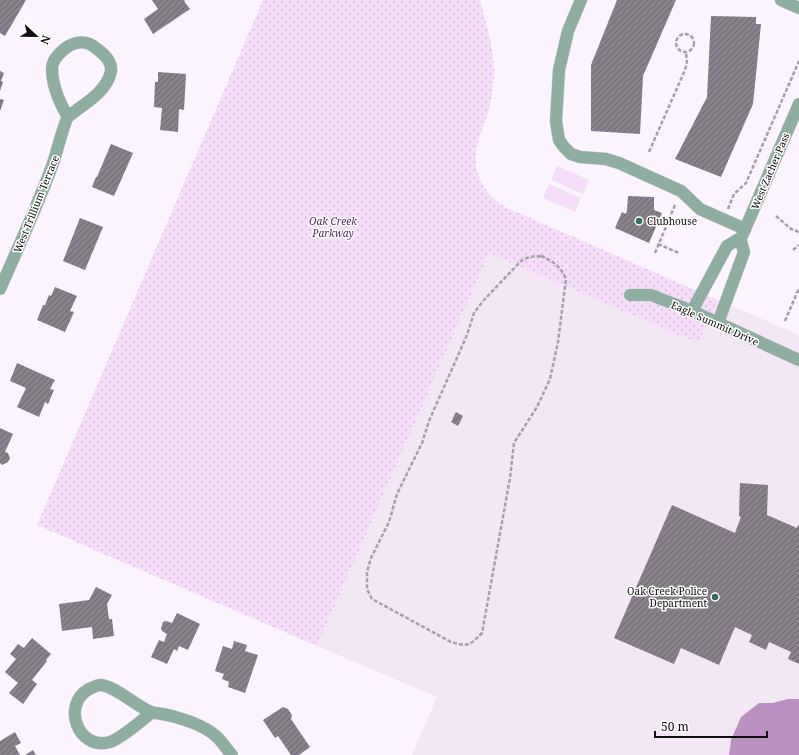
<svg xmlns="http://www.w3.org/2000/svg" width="799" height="755" font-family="'Noto Serif',serif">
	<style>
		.built { fill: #f3e6f5 }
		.grass { fill: #f6defb }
		.park { fill: url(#park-dots) }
		.water { fill: #bb91c2 }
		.building { fill: url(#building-hatch) }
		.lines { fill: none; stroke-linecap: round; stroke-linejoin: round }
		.minor-casing { stroke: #d6cfd8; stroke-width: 13 }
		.path { stroke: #a6a0a7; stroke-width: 2.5; stroke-dasharray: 4 2; stroke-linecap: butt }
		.minor { stroke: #8faea2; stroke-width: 12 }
		.poi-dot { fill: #316f5b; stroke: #fff; stroke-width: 1.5 }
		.labels { text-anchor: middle; stroke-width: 3; stroke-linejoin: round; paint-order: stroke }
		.street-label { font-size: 10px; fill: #0f0c0f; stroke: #fff }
		.park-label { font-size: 10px; font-style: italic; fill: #582562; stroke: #fff }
		.poi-label { font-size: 10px; fill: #0f0c0f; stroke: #fff; text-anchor: start }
	</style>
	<defs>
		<pattern id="park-dots" width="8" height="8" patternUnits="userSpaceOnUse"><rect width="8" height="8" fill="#f6defb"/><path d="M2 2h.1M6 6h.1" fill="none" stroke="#d2bdd6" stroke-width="1.8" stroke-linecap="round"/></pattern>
		<pattern id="building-hatch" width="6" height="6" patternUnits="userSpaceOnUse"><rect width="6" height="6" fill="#88818a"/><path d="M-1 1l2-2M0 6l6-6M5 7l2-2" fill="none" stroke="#6e686f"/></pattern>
	</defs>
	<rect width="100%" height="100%" fill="#fcf4fe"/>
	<path class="built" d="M489,252l209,91 20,-43 81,35v420h-387l25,-58 -120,-51z"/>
	<g class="grass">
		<path d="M557,166l32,14 -6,14 -32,-14z"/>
		<path d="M549,184l32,14 -6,14 -32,-14z"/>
	</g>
	<path class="park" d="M263,0h217c6,24 15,50 14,76 -1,11 -2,22 -5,33 -3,13 -10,25 -12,38 -6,26 8,49 30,61l211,92 -20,43 -209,-90 -172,393 -280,-121z"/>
	<path class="water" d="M788,699h11v56h-70l2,-15 10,-23 18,-14h14z"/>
	<g class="building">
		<path d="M0,0h26l-21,36 -5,-3z"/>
		<path d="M152,0h33l-1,1 6,8 -37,25 -9,-15 14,-10z"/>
		<path d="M617,0h59l-33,76 -3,58 -49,-3v-66z"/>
		<path d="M711,16l45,1v7h5l-8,80 -32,73 -46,-18 32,-62z"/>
		<path d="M0,71l4,2 -3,8 2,1 -3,9z"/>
		<path d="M158,72l28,2 -2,36 -5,-1 -1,23 -18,-2 2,-22 -8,-1 1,-25h3z"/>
		<path d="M0,99l4,1 -4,11z"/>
		<path d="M111,144l22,9 -19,43 -22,-9 4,-10h1z"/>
		<path d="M628,196l26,1v13l8,3 -13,30 -34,-15 7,-16 4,2 1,-4z"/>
		<path d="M80,218l23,9 -18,43 -22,-9z"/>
		<path d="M55,287l22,9 -7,15 4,1 -9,20 -28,-12 6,-15h2l4,-10 2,1z"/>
		<path d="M17,363l38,17 -5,9 4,1 -6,14 -3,-2 -6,15 -22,-10 9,-19 -16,-7z"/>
		<path d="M456,412l7,4 -5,10 -7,-4z"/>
		<path d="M0,428l13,6 -8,18 3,1 2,5 -2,4 -6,3 -2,-2z"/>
		<path d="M740,483l28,2 -1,30 30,13 1,-3 1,1v138l-11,-5 3,-7 -22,-10 -3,8 -17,-8 3,-7 -17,-8 -16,38 -38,-17 -7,16 -60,-26 58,-133 63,28 6,-16 -2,-1z"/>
		<path d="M96,587l16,8 -5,9 2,15h3l2,17 -21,3 -1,-12 -30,4 -3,-27 30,-4z"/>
		<path d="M177,613l23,11 -12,26 -9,-4 -2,5 -3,-2 -7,15 -16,-7 8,-17 5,2 3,-8 -5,-3 -1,-3 2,-6 3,-1 6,2z"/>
		<path d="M32,638l19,16 -5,6 1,1 -15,19 5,4 -14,20 -14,-11 9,-10 -13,-11 11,-13 -6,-5 8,-10 6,4z"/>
		<path d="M234,641l13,4 -2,6 13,4 -13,38 -17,-6 1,-5 -7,-3 2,-5 -9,-3 8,-25 9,3z"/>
		<path d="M283,707l5,2 4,6 -1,4 19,28 -11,8h-8l-13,-19 -3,2 -12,-18z"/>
		<path d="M15,732l6,11 -6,3 5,9h-20v-14z"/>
		<path d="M33,750l3,5h-11z"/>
	</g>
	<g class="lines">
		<g class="minor-casing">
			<g id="minor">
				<path d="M581,0l-13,31 -9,39 -3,51 3,19 5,7 7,7 9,3 26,2 13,4 62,28 19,18 45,20"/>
				<path d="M781,0l18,8"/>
				<path d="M742,236l57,-132"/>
				<path d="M0,289c18,-41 37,-82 52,-123 4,-10 12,-44 16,-49 3,-3 7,-5 10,-8 13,-9 30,-21 33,-38 1,-9 -7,-17 -14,-22 -12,-11 -26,-7 -37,4 -4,4 -8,9 -8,15 0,18 7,34 16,49"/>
				<path d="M630,295h21l41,16 107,49"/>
				<path d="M692,311l35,-65 13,-8 4,14 -26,71"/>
				<path d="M152,712c-11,9 -30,26 -42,30 -32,9 -49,-37 -21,-53 3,-1 8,-4 11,-4 14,0 37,22 51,27 8,2 16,2 24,5 15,4 33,11 43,21 5,5 9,12 14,17"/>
			</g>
		</g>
		<g class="path">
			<circle cx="685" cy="43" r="9"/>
			<path d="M649,152l36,-82 2,-8 -1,-10"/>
			<path d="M728,209l6,-15 12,-11 53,-122"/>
			<path d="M776,216l15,13 8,3"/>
			<path d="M658,244l21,9"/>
			<path d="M793,250l6,-5"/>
			<path d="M655,253l20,-48"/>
			<path d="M541,256c12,5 20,11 25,23l-8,63 -8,37 -13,28 -23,36 -4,35 -28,155c-13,13 -14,14 -31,9l-79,-43 -5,-10v-17l4,-14 18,-36 8,-28 25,-51 7,-22 38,-86 7,-22 9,-12 38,-40 8,-4z"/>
			<path d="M785,321l14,-33"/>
		</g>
		<use href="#minor" class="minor"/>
	</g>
	<g class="poi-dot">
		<circle cx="639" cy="221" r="4"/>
		<circle cx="715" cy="597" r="4"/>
	</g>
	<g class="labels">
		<g class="street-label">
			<text transform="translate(770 171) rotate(-67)" y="4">West Zacher Pass</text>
			<text transform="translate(36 204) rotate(-68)" y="4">West Trillium Terrace</text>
			<text transform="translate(715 323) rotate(24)" y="4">Eagle Summit Drive</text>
		</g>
		<g class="park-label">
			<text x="333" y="225">Oak Creek<tspan x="333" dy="12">Parkway</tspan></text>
		</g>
		<g class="poi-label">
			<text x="647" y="225">Clubhouse</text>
			<text x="707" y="595" text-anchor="end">Oak Creek Police<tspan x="707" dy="12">Department</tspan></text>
		</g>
	</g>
	<g transform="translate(36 36) rotate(112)" stroke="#ffffff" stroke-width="3" paint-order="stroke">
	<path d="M0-3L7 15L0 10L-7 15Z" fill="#0f0c0f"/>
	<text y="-6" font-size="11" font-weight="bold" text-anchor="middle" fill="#0f0c0f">N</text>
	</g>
	<path d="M655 731v6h112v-6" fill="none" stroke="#0f0c0f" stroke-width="2"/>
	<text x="661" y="731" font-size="12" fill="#0f0c0f" stroke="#ffffff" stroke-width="3" paint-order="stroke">50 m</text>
</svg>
